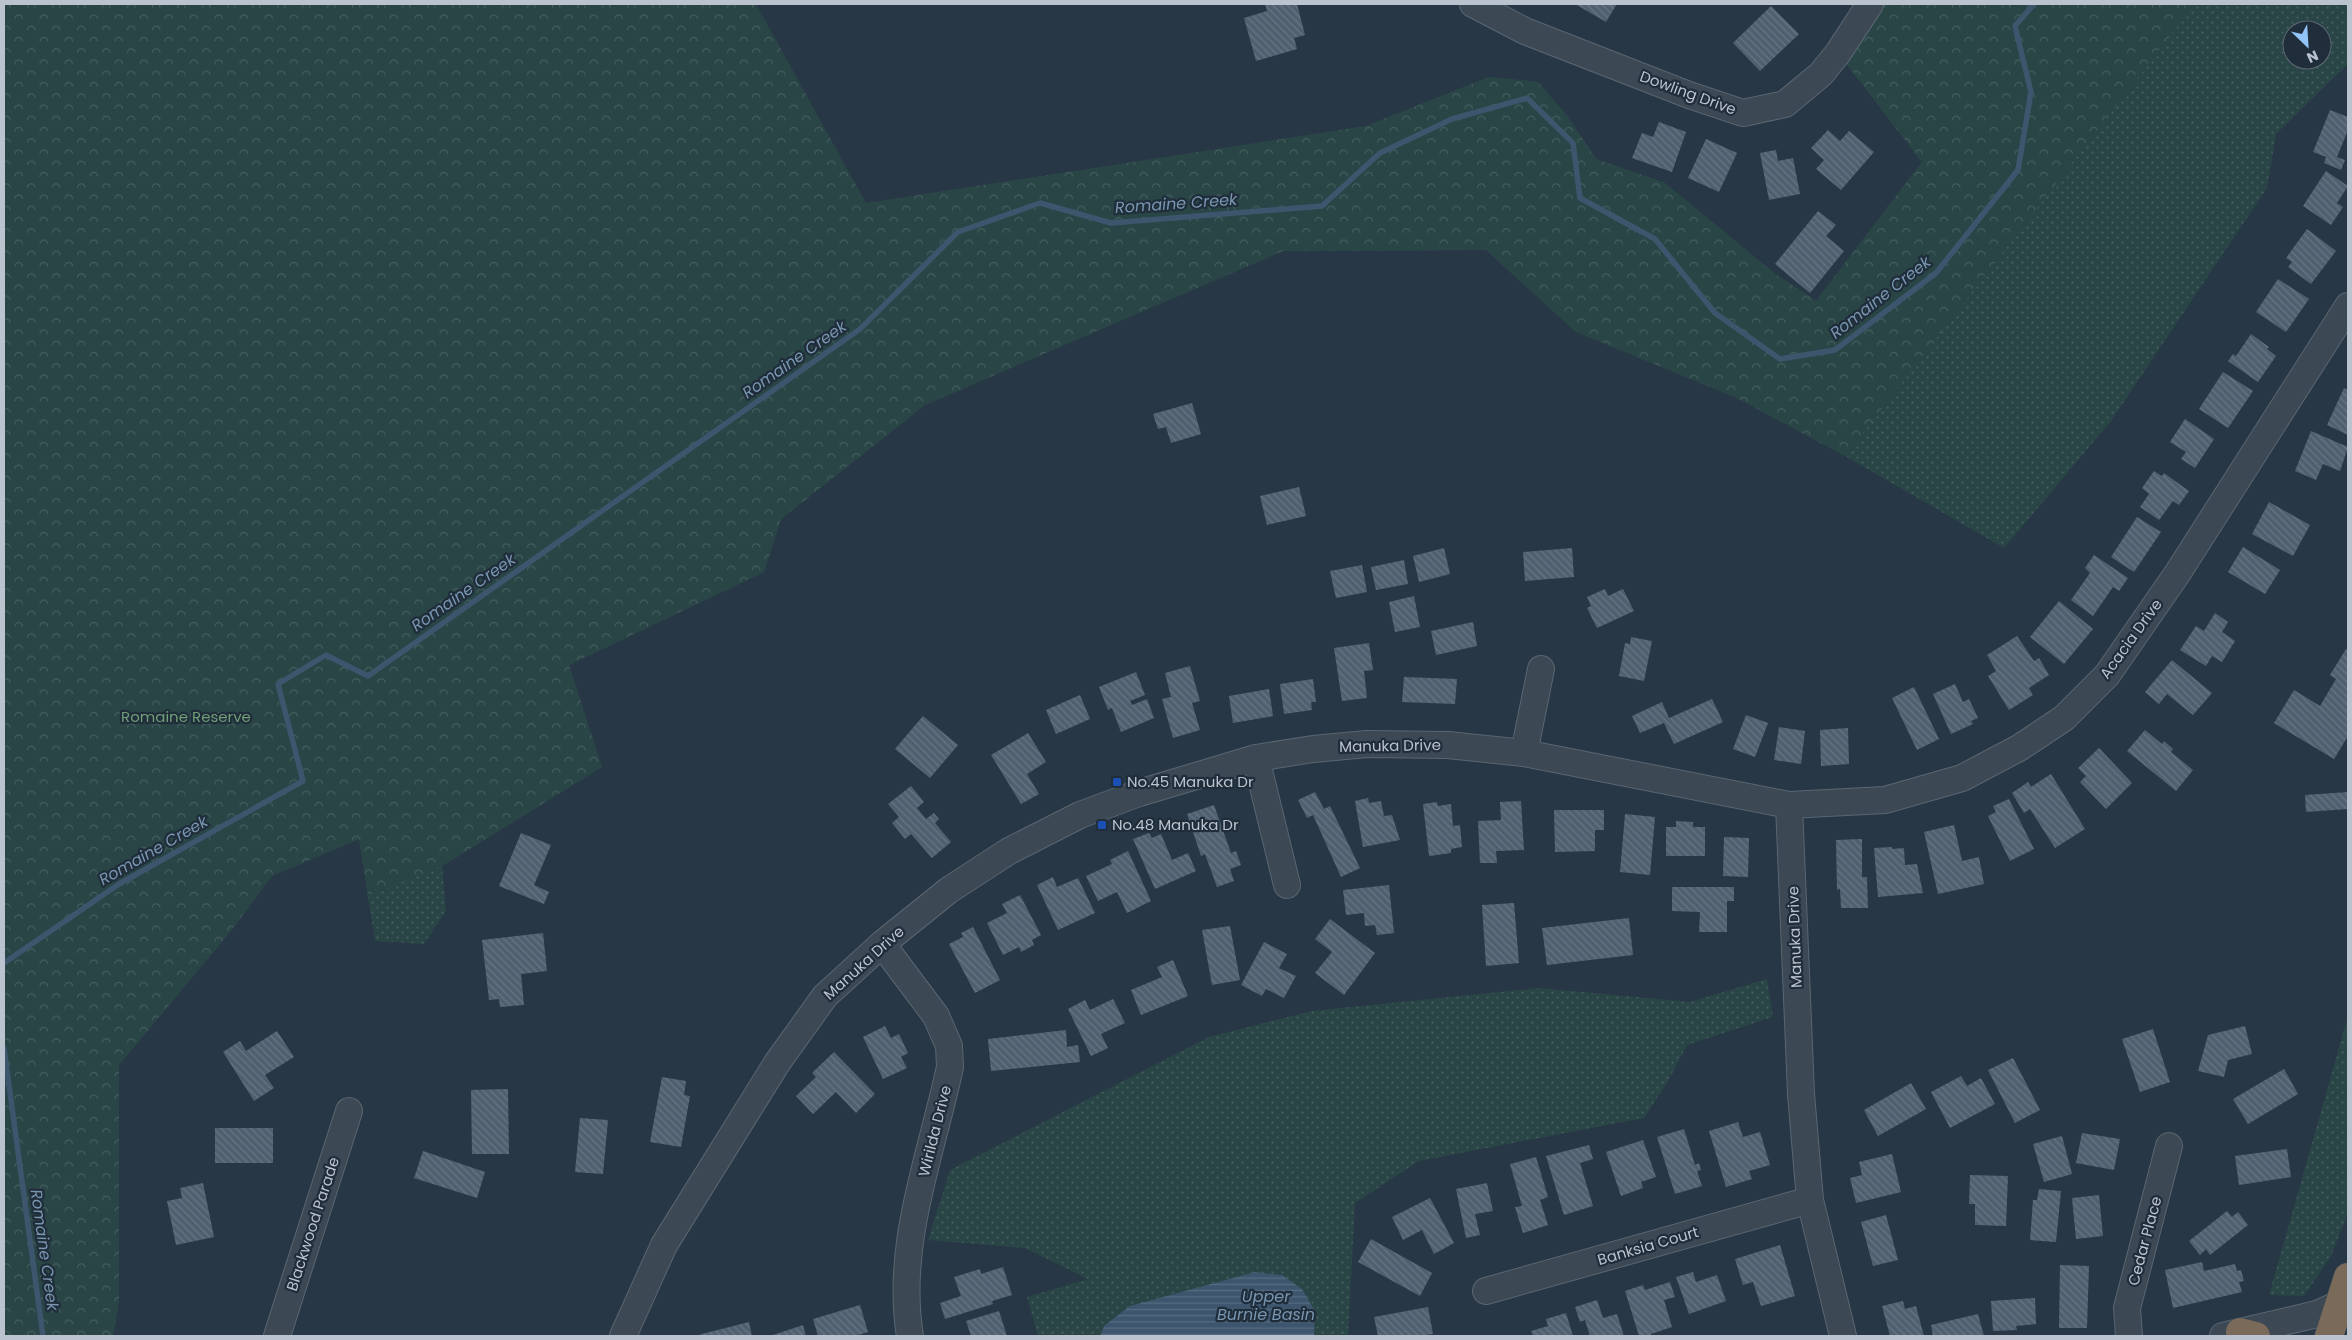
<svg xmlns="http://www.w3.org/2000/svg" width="2352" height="1340" font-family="Poppins,sans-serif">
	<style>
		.green { fill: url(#green-dots); fill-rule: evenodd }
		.forest { fill: url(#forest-crowns) }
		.water { fill: url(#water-rules) }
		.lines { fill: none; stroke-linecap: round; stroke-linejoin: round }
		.stream { stroke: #3d566e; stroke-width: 5.5 }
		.building { fill: url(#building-back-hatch) }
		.minor-casing { stroke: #5a6672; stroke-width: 28 }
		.highway-casing { stroke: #46535f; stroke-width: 29 }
		.minor { stroke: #3c4854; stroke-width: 26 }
		.highway { stroke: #7a6a59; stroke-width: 28 }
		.transit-dot { fill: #1a4fb4; stroke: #202d3a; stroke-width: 2 }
		.labels { text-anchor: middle; stroke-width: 4.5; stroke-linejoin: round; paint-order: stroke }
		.street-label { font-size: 15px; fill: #bac3ce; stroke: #202d3a }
		.park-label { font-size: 15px; fill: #709f77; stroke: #202d3a }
		.poi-label { font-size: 15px; fill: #bac3ce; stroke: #202d3a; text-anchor: start }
		.water-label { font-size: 16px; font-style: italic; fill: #7996b1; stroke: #202d3a }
	</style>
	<defs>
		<pattern id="green-dots" width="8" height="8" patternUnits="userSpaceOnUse" patternTransform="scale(1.25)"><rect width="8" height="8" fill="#294546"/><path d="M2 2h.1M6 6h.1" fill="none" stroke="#465e60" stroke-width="1.8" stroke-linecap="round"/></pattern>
		<pattern id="forest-crowns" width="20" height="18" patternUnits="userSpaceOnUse" patternTransform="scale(1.25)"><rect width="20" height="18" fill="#294546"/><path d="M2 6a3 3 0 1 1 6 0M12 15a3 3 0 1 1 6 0" fill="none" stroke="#465e60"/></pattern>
		<pattern id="water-rules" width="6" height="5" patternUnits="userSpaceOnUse" patternTransform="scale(1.25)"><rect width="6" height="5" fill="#3d566e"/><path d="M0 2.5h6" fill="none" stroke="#576d82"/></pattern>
		<pattern id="building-back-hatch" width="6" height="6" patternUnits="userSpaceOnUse" patternTransform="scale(1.25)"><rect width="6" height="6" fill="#506070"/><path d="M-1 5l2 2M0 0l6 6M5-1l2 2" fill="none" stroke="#677583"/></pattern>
	</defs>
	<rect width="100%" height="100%" fill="#273745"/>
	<g class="green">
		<path d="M1870,4h478v60l-72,70 -9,54 -156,233 -107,127 -159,-92 -108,-58 -161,-66 -90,-82 -203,1 -358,154 -144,114 -17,53 -195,93 33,102 -160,99 4,45 -22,33 -49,-3 -16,-102 -87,37 -42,56 -111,133v236l-6,35h-109v-792l1303,-408 59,-10 123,-49 49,5 30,35 28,42 69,24 109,90 42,28 106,-139 -84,-109zM2292,30h30v30h-30z"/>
		<path d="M1767,979l6,38 -86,28 -20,38 -23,35 -225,43 -64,42 -7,133h-34l1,-25 -211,15 -4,10h-62l-11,-39 61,-18 -63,-31 -97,-8 22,-70 259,-133 103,-26 227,-23 151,14z"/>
		<path d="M2348,1016v197l-17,43 -27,40 -35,-1z"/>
	</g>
	<path class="forest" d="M4,4h752l110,199 500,-77 123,-49 49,5 30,35 28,42 69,24 109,90 42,28 106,-139 -84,-109 32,-49h325l-350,452 -108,-58 -161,-66 -90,-82 -203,1 -358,154 -144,114 -17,53 -195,93 33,102 -160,99 -74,30 -9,-57 -87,37 -42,56 -111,133v236l-6,35h-109z"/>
	<path class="water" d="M1255,1272l27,3 20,14 13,22 -1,25h-214l4,-10 26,-20z"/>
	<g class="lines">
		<g class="stream">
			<path d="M4,963l115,-79 184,-103 -25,-97 48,-29 42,21 492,-347 98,-97 82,-29 71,20 211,-17 58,-53 72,-34 75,-21 46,45 7,55 75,41 60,74 65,46 55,-9 101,-77 82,-103 13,-78 -16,-66 19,-22"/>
			<path d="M4,1048l39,288"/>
		</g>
	</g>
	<g class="building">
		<path d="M1265,4h32l8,31 -11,3 3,11 -41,12 -12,-43 23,-7z"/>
		<path d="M1575,4h42l-11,18z"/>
		<path d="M1771,6l28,28 -39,37 -27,-28z"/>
		<path d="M2330,110l18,7v13l-11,27 8,3 -4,10 -17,-7 2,-6 -13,-5z"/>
		<path d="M1659,122l27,10 -14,40 -40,-14 10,-25 11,4z"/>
		<path d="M1828,130l12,11 9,-10 25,21 -33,38 -25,-21 8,-9 -13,-12z"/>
		<path d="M1706,139l31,14 -18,39 -31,-14z"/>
		<path d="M1776,150l2,11 15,-3 7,36 -31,6 -9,-47z"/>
		<path d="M2326,171l22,15 -11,17 6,4 -12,18 -28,-19z"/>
		<path d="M1818,211l18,14 -10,11 18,15 -34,42 -35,-29z"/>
		<path d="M2307,229l29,22 -25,33 -23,-17 4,-5 -6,-4z"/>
		<path d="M2278,279l31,20 -23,33 -30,-20z"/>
		<path d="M2251,334l18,13 -2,2 9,7 -18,26 -30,-21 5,-7 3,2z"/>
		<path d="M2223,372l30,19 -25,37 -29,-19z"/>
		<path d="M2344,388l4,2v45l-21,-10z"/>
		<path d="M1192,403l9,31 -30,9 -5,-16 -8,2 -5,-15z"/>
		<path d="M2185,419l29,20 -19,29 -14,-9 5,-7 -16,-10z"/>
		<path d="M2311,431l37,16 -8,24 -17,-7 -7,16 -21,-9z"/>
		<path d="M2154,471l8,5 2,-3 25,18 -10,14 -6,-4 -14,19 -19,-13 9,-13 -7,-6z"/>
		<path d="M1299,487l7,29 -39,9 -7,-29z"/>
		<path d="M2269,502l41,23 -17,31 -41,-22z"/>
		<path d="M2137,517l24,15 -27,40 -23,-15z"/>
		<path d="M2243,547l37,23 -15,24 -37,-22z"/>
		<path d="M1444,548l6,26 -31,8 -6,-26z"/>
		<path d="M1572,548l2,29 -49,4 -2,-29z"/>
		<path d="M2094,555l34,23 -9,13 -6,-4 -20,29 -22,-16 19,-27 -5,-5z"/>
		<path d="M1404,560l4,24 -32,6 -5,-23z"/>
		<path d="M1362,565l5,27 -31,6 -6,-27z"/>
		<path d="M1605,589l3,7 15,-7 11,22 -37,17 -10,-20 4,-2 -4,-9z"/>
		<path d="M1414,596l6,31 -25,5 -6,-30z"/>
		<path d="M2059,601l34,28 -29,35 -34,-27z"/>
		<path d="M2215,613l13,9 -6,10 13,9 -13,21 -10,-6 -6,10 -26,-16 16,-24 8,5z"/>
		<path d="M1473,622l4,24 -41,9 -5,-24z"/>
		<path d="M2017,636l17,25 5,-3 10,17 -20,13 4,7 -24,15 -21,-34 8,-5 -9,-16z"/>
		<path d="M1631,637l21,4 -8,40 -25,-5 6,-33 5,1z"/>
		<path d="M1369,643l4,27 -9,1 3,27 -25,3 -8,-53z"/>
		<path d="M2346,649l2,2v85l-14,23 -60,-36 20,-33 26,16 16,-27 -6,-4z"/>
		<path d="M2172,660l40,33 -19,22 -26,-21 -8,10 -14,-12z"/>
		<path d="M1190,666l10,35 -8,2 8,27 -27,8 -11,-39 9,-2 -6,-24z"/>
		<path d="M1136,672l9,23 -15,6 2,4 15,-6 7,19 -33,14 -9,-24 -4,2 -9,-23z"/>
		<path d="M1404,677l53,2 -2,25 -53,-2z"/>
		<path d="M1313,679l3,23h-5l1,8 -28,4 -4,-30z"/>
		<path d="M1955,684l8,18 6,-3 9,19 -7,3 2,3 -22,10 -18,-40z"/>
		<path d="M1914,687l25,52 -22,11 -25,-52z"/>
		<path d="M1269,689l4,27 -40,7 -4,-27z"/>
		<path d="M1080,695l10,24 -34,15 -10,-24z"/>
		<path d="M1712,699l11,23 -49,22 -10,-21 -24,10 -8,-17 30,-14 7,16z"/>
		<path d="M1746,715l22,8 -13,34 -22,-8z"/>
		<path d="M923,716l35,29 -28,33 -35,-29z"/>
		<path d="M1779,727l26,4 -4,33 -27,-4z"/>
		<path d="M1848,728l1,36 -28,2 -1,-36z"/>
		<path d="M2145,730l17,14 2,-3 9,8 -2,3 22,18 -17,21 -49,-40z"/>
		<path d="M1028,733l18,29 -19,12 12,20 -18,10 -30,-49z"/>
		<path d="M2099,748l33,35 -26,26 -26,-27 6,-6 -8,-8z"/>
		<path d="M2051,774l34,55 -30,19 -25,-39 -6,4 -12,-20 16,-11 3,5z"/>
		<path d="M911,786l13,16 -7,6 9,11 8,-6 5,6 -4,4 16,19 -19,16 -21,-24 -6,5 -13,-16 7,-6 -11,-13z"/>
		<path d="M1315,792l9,17 6,-3 30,62 -19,9 -28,-62 -6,3 -9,-18z"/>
		<path d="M2348,792v17l-42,3 -1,-17z"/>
		<path d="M1368,798l1,5 12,-2 3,15 8,-1 8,25 -37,7 -8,-46z"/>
		<path d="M2009,799l25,50 -24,12 -22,-45 8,-4 -3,-6z"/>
		<path d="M1521,801l3,49 -28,1 1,12h-17l-2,-42 23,-1 -1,-18z"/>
		<path d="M1437,802l1,4 13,-2 2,22 7,-1 2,22 -11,2v4l-22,3 -6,-52z"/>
		<path d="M1214,805l17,48 5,-2 5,14 -11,4 4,12 -17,6 -12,-33 -4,2 -14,-42z"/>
		<path d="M1554,810h50v20h-9v21l-40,1z"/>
		<path d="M1625,814l30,3 -5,58 -30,-3z"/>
		<path d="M1676,821l17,1v5h12v29h-39v-29h10z"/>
		<path d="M1954,825l8,36 17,-4 5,27 -46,10 -14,-62z"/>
		<path d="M521,833l30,12 -17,40 15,7 -5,12 -45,-18z"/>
		<path d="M1149,833l3,5 9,-4 11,26 16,-7 8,18 -41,18 -22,-50z"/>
		<path d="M1724,837l25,1 -1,39 -25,-1z"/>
		<path d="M1862,839v38h5l1,31h-27l-1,-19 -3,1 -1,-50z"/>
		<path d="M1892,847v2l12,-1 1,17 12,-1 6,29 -45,4 -4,-49z"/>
		<path d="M1128,851l23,50 -24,12 -10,-21 -19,9 -12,-25 26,-12 -2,-4z"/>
		<path d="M1053,877l4,10 21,-9 17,35 -37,17 -21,-45z"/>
		<path d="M1389,885l5,48 -17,2 -2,-10 -10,1 -1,-13 -18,2 -3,-25z"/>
		<path d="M1672,887h62v14h-7v31h-28l1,-20 -28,-1z"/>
		<path d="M1020,895l21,40 -9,5 2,5 -13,7 -2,-5 -16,8 -16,-32 20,-10 -5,-9z"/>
		<path d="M1514,903l5,60 -33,3 -4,-61z"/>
		<path d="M1629,918l4,37 -86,10 -5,-37z"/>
		<path d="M1330,919l45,34 -31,42 -29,-22 17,-21 -17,-13z"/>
		<path d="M1230,926l10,54 -28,5 -10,-55z"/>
		<path d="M973,927l27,53 -25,13 -26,-49 14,-7 -2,-4z"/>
		<path d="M543,933l4,38 -26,3 3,31 -24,2 -1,-8 -10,1 -7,-60z"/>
		<path d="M1264,942l23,12 -8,14 17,8 -12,22 -18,-9 -4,7 -21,-11z"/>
		<path d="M1173,960l15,36 -47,19 -10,-25 31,-13 -5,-10z"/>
		<path d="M1113,999l12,24 -24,11 7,14 -17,8 -23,-47 17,-9 5,10z"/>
		<path d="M885,1026l6,12 8,-4 9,19 -7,4 6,11 -24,11 -20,-42z"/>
		<path d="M2245,1026l7,28 -24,6 -4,17 -26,-6 10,-36z"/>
		<path d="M2153,1029l17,53 -30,10 -18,-53z"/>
		<path d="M1066,1030l1,17 11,-2 2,17 -89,9 -3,-32z"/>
		<path d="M277,1031l17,26 -29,18 9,13 -20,13 -31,-49 17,-11 6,10z"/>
		<path d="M834,1052l41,42 -19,19 -20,-21 -23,22 -17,-18 20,-19 -4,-4z"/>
		<path d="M2013,1058l27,52 -25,13 -27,-53z"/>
		<path d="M2284,1069l14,25 -50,30 -15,-25z"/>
		<path d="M1961,1076l6,10 14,-8 14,26 -45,24 -19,-36z"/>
		<path d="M662,1077l24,4 -2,14 6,1 -9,51 -31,-5z"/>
		<path d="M1911,1083l15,26 -48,27 -14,-26z"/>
		<path d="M508,1089l1,65h-37l-1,-64z"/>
		<path d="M580,1118l28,2 -5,54 -28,-2z"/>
		<path d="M1738,1122l5,15 17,-5 10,33 -21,6 3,8 -26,8 -17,-56z"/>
		<rect x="215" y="1128" width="58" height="35"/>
		<path d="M1684,1129l11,36 4,-2 2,7 -4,1 5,15 -27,8 -18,-57z"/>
		<path d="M2082,1133l38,6 -6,31 -38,-7z"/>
		<path d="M2062,1136l10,38 -28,8 -11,-38z"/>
		<path d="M1643,1140l13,37 -15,5 2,6 -22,8 -15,-44z"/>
		<path d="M1589,1145l4,14 -13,4 13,43 -29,9 -18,-59z"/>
		<path d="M2287,1149l4,28 -52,8 -4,-29z"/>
		<path d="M423,1151l62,21 -8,26 -63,-20z"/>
		<path d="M1892,1154l9,38 -45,11 -6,-25 12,-3 -3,-13z"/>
		<path d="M1536,1157l12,40 -8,3 8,25 -25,8 -8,-26 7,-1 -12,-42z"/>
		<path d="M1970,1175l38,1 -2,50 -31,-1v-21h-6z"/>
		<path d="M203,1183l11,54 -38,8 -9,-44 15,-3 -2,-10z"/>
		<path d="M1487,1183l6,28 -18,3 5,21 -14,3 -10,-49z"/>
		<path d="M2039,1189l22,2 -5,51 -26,-2 3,-40h4z"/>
		<path d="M2099,1195l4,41 -27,3 -4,-41z"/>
		<path d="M1430,1198l24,45 -20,11 -12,-24 -19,10 -11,-23z"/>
		<path d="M2227,1211l5,6 6,-5 10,13 -38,30 -4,-6 -6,6 -11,-14z"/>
		<path d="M1886,1215l12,45 -25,6 -12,-44z"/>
		<path d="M1371,1239l61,34 -12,23 -62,-34z"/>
		<path d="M1780,1245l15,51 -34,10 -8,-24 -10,3 -8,-26z"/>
		<path d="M2202,1262l2,9 31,-7 2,7 4,-1 3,11 -5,1 3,10 -69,16 -8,-38z"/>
		<path d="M2060,1265l29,1 -2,62h-28z"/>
		<path d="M1003,1267l9,28 -20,6 1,3 -48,15 -5,-16 21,-7 -7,-19 26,-8 1,5z"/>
		<path d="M1693,1272l3,10 21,-7 9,26 -37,13 -13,-37z"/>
		<path d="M1670,1282l5,15 -11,3 8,27 -21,7v2h-12l-14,-45 18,-6 2,5z"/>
		<path d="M2035,1298l1,26 -20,2 1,4 -24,1 -2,-30z"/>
		<path d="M1597,1300l6,18 14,-4 7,22h-34l-5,-16 -5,2 -5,-15z"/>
		<path d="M1903,1301l2,8 11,-3 8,30h-34l-8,-30z"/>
		<path d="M860,1305l8,27 -13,4h-37l-5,-17z"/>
		<path d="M1428,1307l5,27 -14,2h-41l-4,-19z"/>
		<path d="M999,1311l8,25h-36l-5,-15z"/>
		<path d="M1566,1313l7,23h-40l-2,-5 17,-5 -2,-7z"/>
		<path d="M1978,1314l6,22h-51l-2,-11z"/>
		<path d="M749,1322l3,14h-58z"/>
		<path d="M803,1325l3,11h-36z"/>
	</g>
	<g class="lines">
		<g class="minor-casing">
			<g id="minor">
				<path d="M1473,4l52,27 164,64 54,18 42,-9 36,-30 17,-21 32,-49"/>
				<path d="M1524,753l17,-84"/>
				<path d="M1256,758l31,127"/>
				<path d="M1789,805l96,-5 77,-22 57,-30 45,-30 43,-43 70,-101 171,-268"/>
				<path d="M882,944l54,72 13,30 1,21c-19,89 -55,178 -40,269"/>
				<path d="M1486,1291l324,-91"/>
				<path d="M277,1336l72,-225"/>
				<path d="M623,1336l41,-91 113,-182 48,-67 57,-52 67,-54 60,-39 71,-36 59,-22 117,-35 57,-9 54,-5 81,1 76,8 265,52 12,289 9,106 33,136"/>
				<path d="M2129,1336l-2,-28 42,-162"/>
				<path d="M2223,1336l94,-22 31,-14"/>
			</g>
		</g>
		<g class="highway-casing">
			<g id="highway">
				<path d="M2240,1332l16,4"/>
				<path d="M2329,1336l19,-59"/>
			</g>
		</g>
		<use href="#minor" class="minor"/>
		<use href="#highway" class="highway"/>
	</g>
	<g class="transit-dot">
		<rect x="1112" y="777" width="10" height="10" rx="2.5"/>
		<rect x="1097" y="820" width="10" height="10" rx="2.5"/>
	</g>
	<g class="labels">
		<g class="street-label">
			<text transform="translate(1688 93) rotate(20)" y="5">Dowling Drive</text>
			<text transform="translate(2131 639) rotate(-54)" y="5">Acacia Drive</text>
			<text transform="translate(1390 746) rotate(-1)" y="5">Manuka Drive</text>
			<text transform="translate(1795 937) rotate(-92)" y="5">Manuka Drive</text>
			<text transform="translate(864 963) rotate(-42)" y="5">Manuka Drive</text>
			<text transform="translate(935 1131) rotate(-76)" y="5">Wirilda Drive</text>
			<text transform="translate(313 1224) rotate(-72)" y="5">Blackwood Parade</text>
			<text transform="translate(2145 1241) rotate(-75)" y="5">Cedar Place</text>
			<text transform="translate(1648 1246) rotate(-16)" y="5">Banksia Court</text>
		</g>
		<g class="park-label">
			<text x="186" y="722">Romaine Reserve</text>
		</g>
		<g class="poi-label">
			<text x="1127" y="787">No.45 Manuka Dr</text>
			<text x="1112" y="830">No.48 Manuka Dr</text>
		</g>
		<g class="water-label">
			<text transform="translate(1176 203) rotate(-4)" y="6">Romaine Creek</text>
			<text transform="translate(1880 297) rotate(-38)" y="6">Romaine Creek</text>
			<text transform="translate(794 359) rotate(-35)" y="6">Romaine Creek</text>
			<text transform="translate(463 592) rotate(-35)" y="6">Romaine Creek</text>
			<text transform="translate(153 850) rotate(-30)" y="6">Romaine Creek</text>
			<text transform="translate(45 1250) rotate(82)" y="6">Romaine Creek</text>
			<text x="1266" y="1302">Upper<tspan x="1266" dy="18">Burnie Basin</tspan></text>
		</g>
	</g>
	<rect width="2352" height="1340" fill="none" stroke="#bac3ce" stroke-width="10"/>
	<g transform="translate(2307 45) rotate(155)"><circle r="24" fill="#202d3a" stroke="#5e6975"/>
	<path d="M0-4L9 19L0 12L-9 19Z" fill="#92c4fa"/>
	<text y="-8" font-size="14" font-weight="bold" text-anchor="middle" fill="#bac3ce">N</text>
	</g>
</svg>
